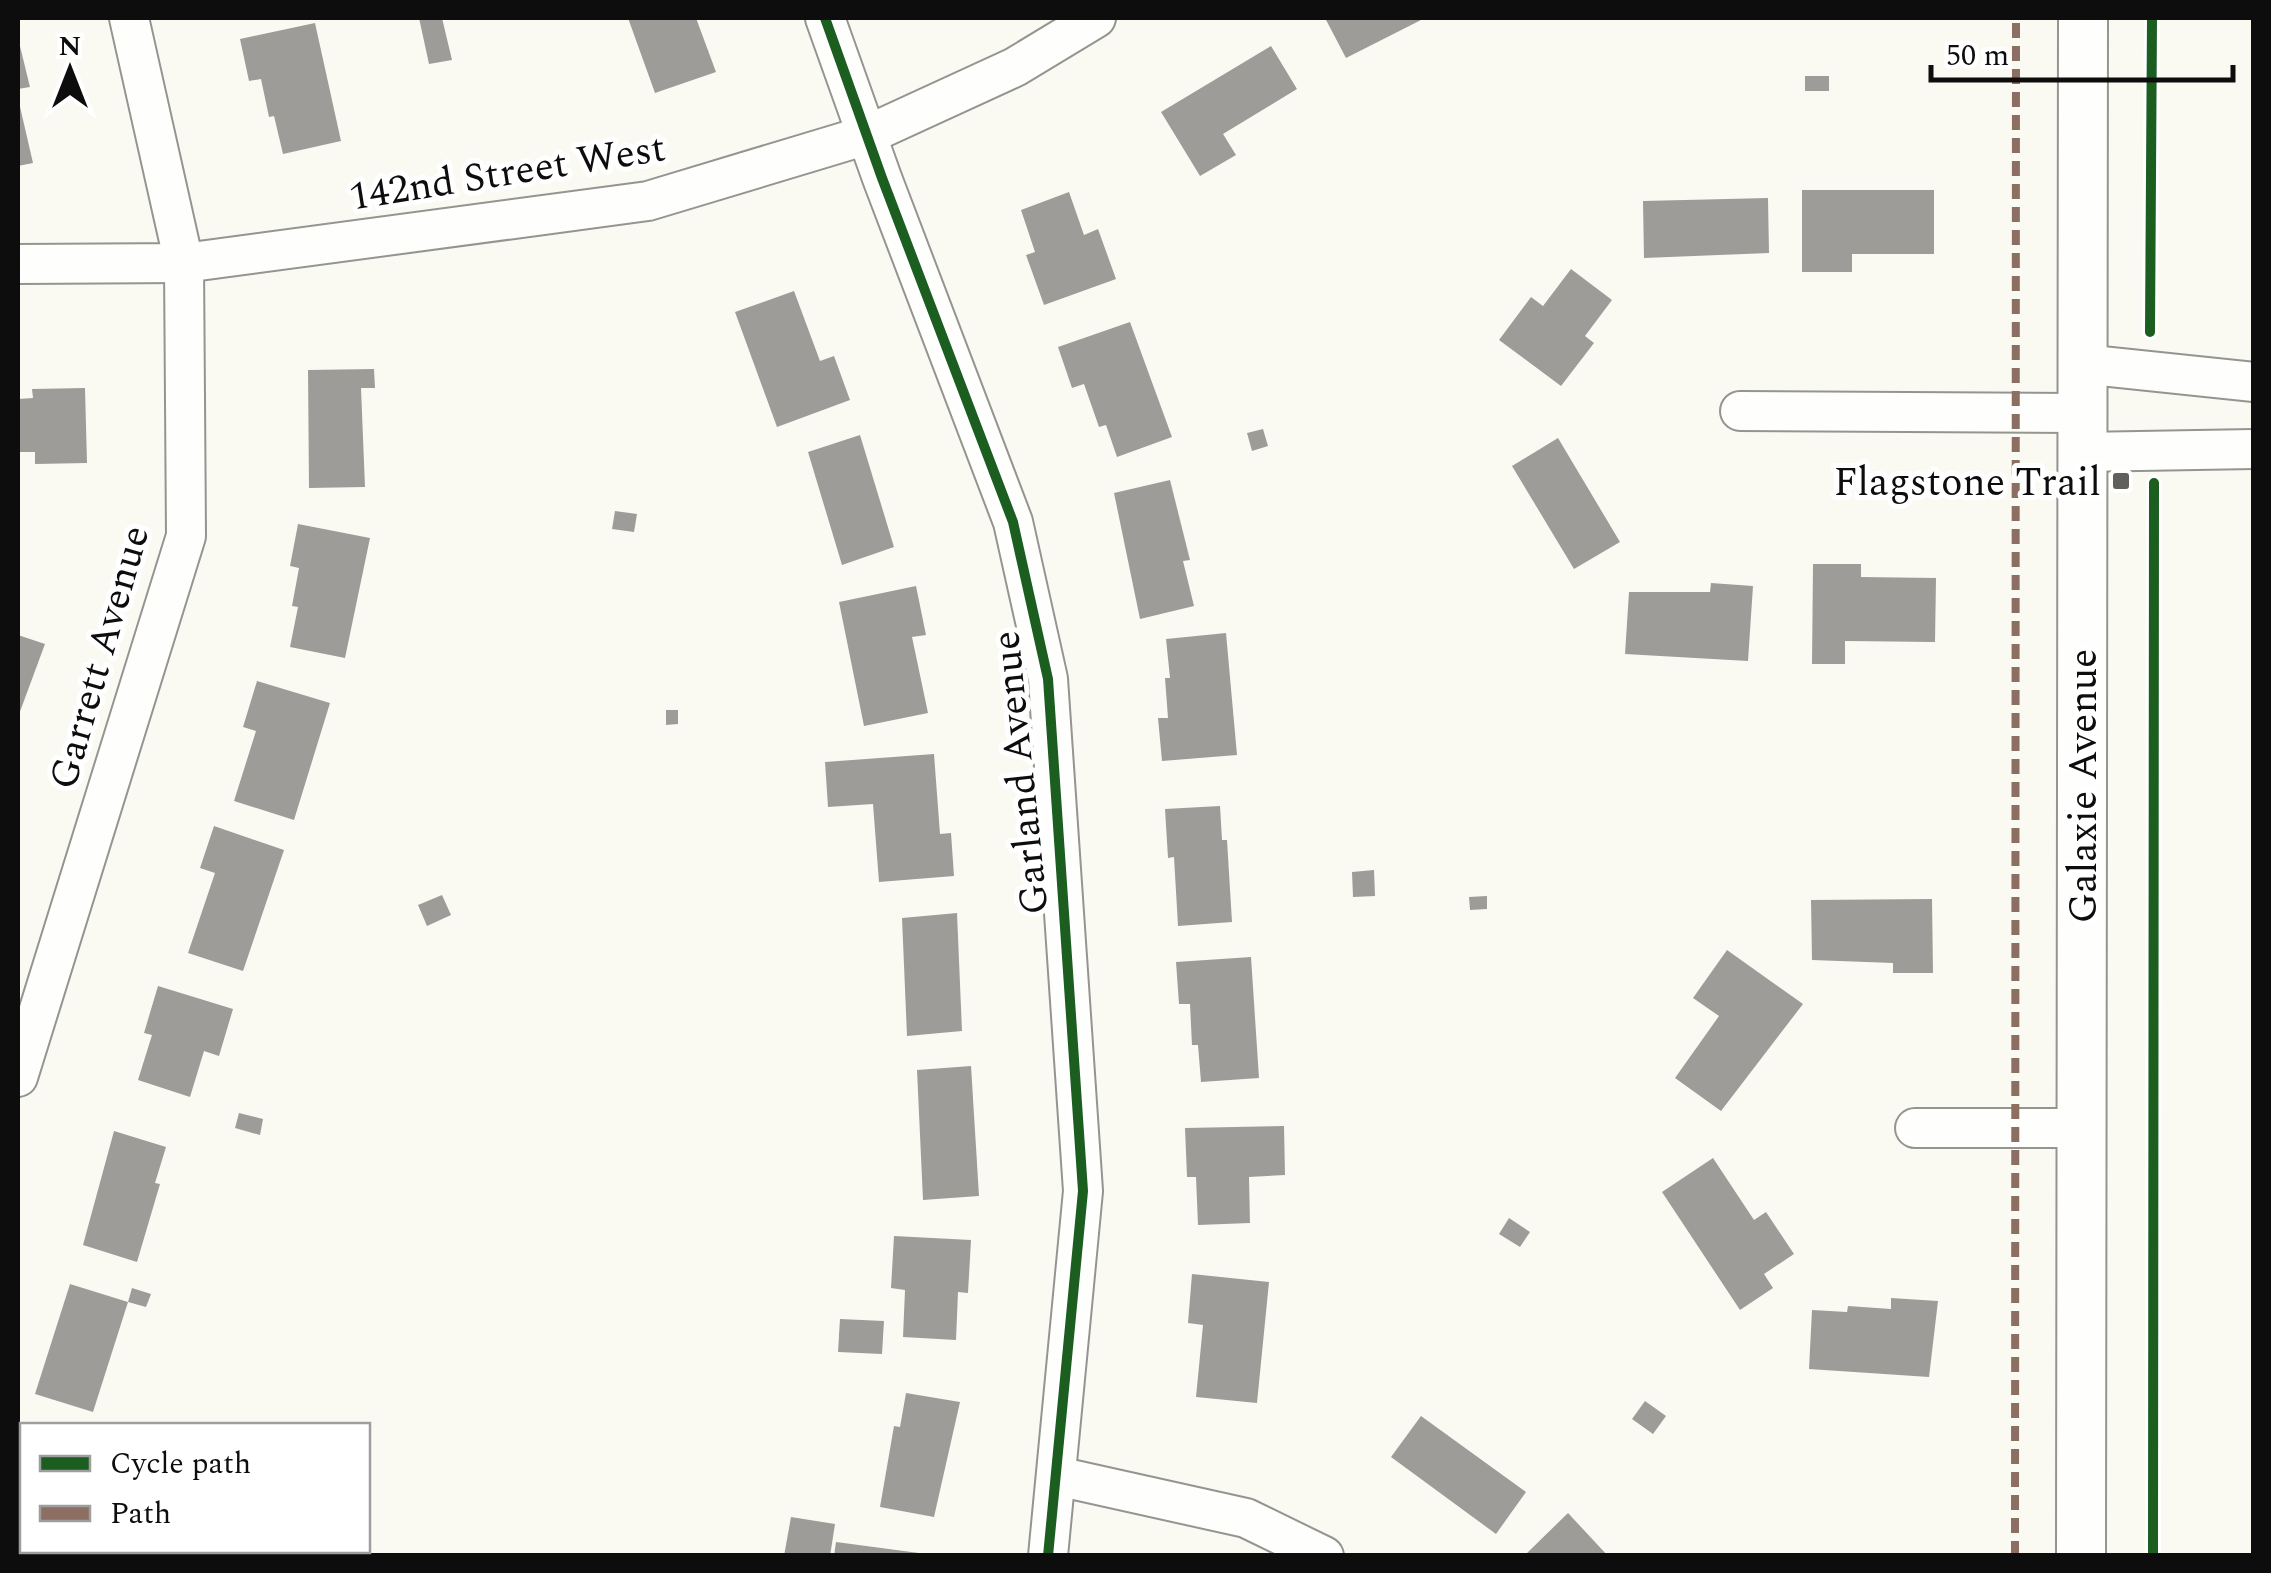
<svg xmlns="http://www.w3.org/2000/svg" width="2271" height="1573" font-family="Spectral,serif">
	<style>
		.building { fill: #9e9c98 }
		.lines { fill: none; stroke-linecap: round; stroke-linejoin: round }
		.minor-casing { stroke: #949490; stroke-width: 42 }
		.tertiary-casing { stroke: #949490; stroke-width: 52 }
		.minor { stroke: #fefefd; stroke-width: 38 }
		.tertiary { stroke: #fefefd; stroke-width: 48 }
		.quiet { stroke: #8d6e63; stroke-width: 8; stroke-dasharray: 15 8; stroke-linecap: butt }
		.cycleway-casing { stroke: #fff; stroke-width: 16 }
		.cycleway { stroke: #1b5e20; stroke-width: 10 }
		.poi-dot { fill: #60605d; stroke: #fff; stroke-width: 4 }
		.labels { text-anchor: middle; stroke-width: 10; stroke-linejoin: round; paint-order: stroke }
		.street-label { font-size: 40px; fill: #0d0d0d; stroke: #fff }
		.poi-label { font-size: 40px; fill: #0d0d0d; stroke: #fff; text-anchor: end }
	</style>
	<rect width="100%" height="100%" fill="#fbfaf2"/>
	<g class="building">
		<path d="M419,18h23l10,42 -23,4z"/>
		<path d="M628,18h68l20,54 -61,21z"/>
		<path d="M1325,18h100l-79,40z"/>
		<path d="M315,23l26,118 -58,13 -9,-38 -5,1 -8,-38 -12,2 -9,-42z"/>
		<path d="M18,38l12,49 -12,2z"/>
		<path d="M1271,46l26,43 -74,45 13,21 -36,21 -39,-64z"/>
		<rect x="1805" y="76" width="24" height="15"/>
		<path d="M18,98l15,65 -15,3z"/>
		<path d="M1802,190h132v64h-82v18h-50z"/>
		<path d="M1069,192l15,43 14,-6 18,50 -72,26 -18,-50 9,-3 -14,-42z"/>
		<path d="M1768,198l1,55 -125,5 -1,-57z"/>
		<path d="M1571,269l41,31 -27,36 9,7 -33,43 -62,-46 32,-43 12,9z"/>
		<path d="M794,291l26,70 14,-5 16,44 -73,27 -42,-115z"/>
		<path d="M1130,322l42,115 -55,20 -11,-32 -7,2 -15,-43 -12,4 -14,-41z"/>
		<path d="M374,369l1,19h-14l4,99 -56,1 -1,-118z"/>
		<path d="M85,388l2,75 -52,1v-12h-17v-53l15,-1 -1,-9z"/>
		<path d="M1263,429l5,17 -16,5 -5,-18z"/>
		<path d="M860,435l34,112 -52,18 -34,-113z"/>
		<path d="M1558,438l62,104 -46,27 -62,-103z"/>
		<path d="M1170,480l20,80 -7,1 11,45 -54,13 -26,-126z"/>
		<path d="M615,511l22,3 -3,18 -22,-3z"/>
		<path d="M298,524l72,14 -25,120 -55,-11 8,-40 -6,-1 7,-38 -9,-2z"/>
		<path d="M1813,564h48v13l75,1 -1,64 -90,-1v23h-33z"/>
		<path d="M1711,583l42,3 -5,75 -123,-7 4,-62h81z"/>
		<path d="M916,586l10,49 -14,2 16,76 -64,13 -25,-124z"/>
		<path d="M1226,633l11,122 -75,6 -4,-43h10l-3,-40h5l-4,-39z"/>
		<path d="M18,635l27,9 -27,73z"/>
		<path d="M257,681l73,22 -36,117 -60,-19 22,-70 -13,-4z"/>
		<path d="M666,710h12v14l-12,1z"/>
		<path d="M934,754l6,80 11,-1 3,43 -75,6 -6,-78 -45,3 -3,-45z"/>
		<path d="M1220,806l2,34h5l5,82 -54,4 -4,-69 -6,1 -3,-49z"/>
		<path d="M214,826l70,24 -41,121 -55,-18 27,-80 -15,-5z"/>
		<path d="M1374,870l1,26 -22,1 -1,-25z"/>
		<path d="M442,895l9,20 -24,11 -9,-21z"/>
		<path d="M1487,896v13l-17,1 -1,-13z"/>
		<path d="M1932,899l1,74h-40v-10l-81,-3 -1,-60z"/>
		<path d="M957,913l5,118 -55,5 -5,-118z"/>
		<path d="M1727,950l76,54 -82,107 -46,-33 44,-62 -26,-18z"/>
		<path d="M1251,957l8,121 -58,4 -3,-37h-6l-2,-41h-11l-3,-42z"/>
		<path d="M158,986l75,23 -14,47 -15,-5 -14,46 -52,-17 14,-45 -8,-2z"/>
		<path d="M971,1066l8,130 -56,4 -6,-130z"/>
		<path d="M239,1113l24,6 -3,16 -25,-7z"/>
		<path d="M1284,1126l1,49 -36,2 1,46 -52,2 -2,-48h-9l-2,-49z"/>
		<path d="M114,1131l52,16 -11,36 5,1 -23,78 -54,-17z"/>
		<path d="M1713,1158l41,62 12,-8 28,42 -30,20 9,14 -33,22 -78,-118z"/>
		<path d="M1509,1218l21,14 -10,15 -21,-13z"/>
		<path d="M894,1236l77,4 -3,53 -10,-1 -2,48 -53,-3 2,-47 -14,-2z"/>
		<path d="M1192,1274l77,8 -12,121 -61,-6 7,-72 -15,-2z"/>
		<path d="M70,1284l58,18 -35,110 -58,-18z"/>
		<path d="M132,1288l19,6 -5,13 -18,-5z"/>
		<path d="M1891,1298l47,3 -9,76 -120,-8 3,-59 35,2 1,-6 43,3z"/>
		<path d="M840,1319l44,2 -2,33 -44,-2z"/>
		<path d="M906,1393l54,9 -26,115 -54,-10 14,-81 6,1z"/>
		<path d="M1645,1401l21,15 -13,18 -21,-15z"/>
		<path d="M1421,1416l105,76 -30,42 -105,-77z"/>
		<path d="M22,1472v72l-4,-1v-57z"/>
		<path d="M1568,1513l40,43h-84z"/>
		<path d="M791,1517l44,7 -5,32h-46z"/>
		<path d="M836,1542l83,11v3h-85z"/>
	</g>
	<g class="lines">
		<g class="minor-casing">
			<g id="minor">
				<path d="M825,18l57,160 131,344 35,157 35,512 -35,365"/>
				<path d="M18,264l166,-1 464,-62 219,-66 148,-68 81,-49"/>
				<path d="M2082,364l172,18"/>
				<path d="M1740,411l342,2"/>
				<path d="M2082,452l172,-3"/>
				<path d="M18,1077l168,-541 -2,-273 -55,-245"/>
				<path d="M1915,1128h166"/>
				<path d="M1057,1476l189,42 78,38"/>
			</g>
		</g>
		<g class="tertiary-casing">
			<path id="tertiary" d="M2081,1556l2,-1538"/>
		</g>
		<use href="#minor" class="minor"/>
		<use href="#tertiary" class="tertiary"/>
		<path class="quiet" d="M2015,1556l1,-1538"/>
		<g class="cycleway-casing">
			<g id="cycleway">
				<path d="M825,18l57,160 131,344 35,157 35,512 -35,365"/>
				<path d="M2150,332l2,-314"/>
				<path d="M2153,1556l1,-1073"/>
			</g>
		</g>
		<use href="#cycleway" class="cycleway"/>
	</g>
	<rect class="poi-dot" x="2111" y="471" width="20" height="20" rx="5"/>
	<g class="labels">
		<g class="street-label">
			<text transform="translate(507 171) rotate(-9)" y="14">142nd Street West</text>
			<text transform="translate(98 657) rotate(-74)" y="14">Garrett Avenue</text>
			<text transform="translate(1019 773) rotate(-96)" y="14">Garland Avenue</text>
			<text transform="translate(2082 786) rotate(-90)" y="14">Galaxie Avenue</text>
		</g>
		<g class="poi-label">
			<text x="2101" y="495">Flagstone Trail</text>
		</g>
	</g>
	<rect width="2271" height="1573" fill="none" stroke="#0d0d0d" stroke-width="40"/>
	<rect x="20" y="1423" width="350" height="130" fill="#ffffff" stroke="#9e9e9e" stroke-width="2.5"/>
	<rect x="40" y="1456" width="50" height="15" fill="#1b5e20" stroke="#9e9e9e" stroke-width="2.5"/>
	<text x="110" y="1473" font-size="30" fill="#0d0d0d">Cycle path</text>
	<rect x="40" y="1506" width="50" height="15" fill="#8d6e63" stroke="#9e9e9e" stroke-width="2.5"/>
	<text x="110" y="1523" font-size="30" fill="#0d0d0d">Path</text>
	<g transform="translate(70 70)" stroke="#ffffff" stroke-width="8" paint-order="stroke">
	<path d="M0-8L18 38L0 25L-18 38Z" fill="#0d0d0d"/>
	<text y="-15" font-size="28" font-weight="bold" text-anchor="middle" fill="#0d0d0d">N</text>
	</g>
	<path d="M1931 65v15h302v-15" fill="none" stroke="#0d0d0d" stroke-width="5"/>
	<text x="1946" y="65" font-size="30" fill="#0d0d0d" stroke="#ffffff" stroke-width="8" paint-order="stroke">50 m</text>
</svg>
